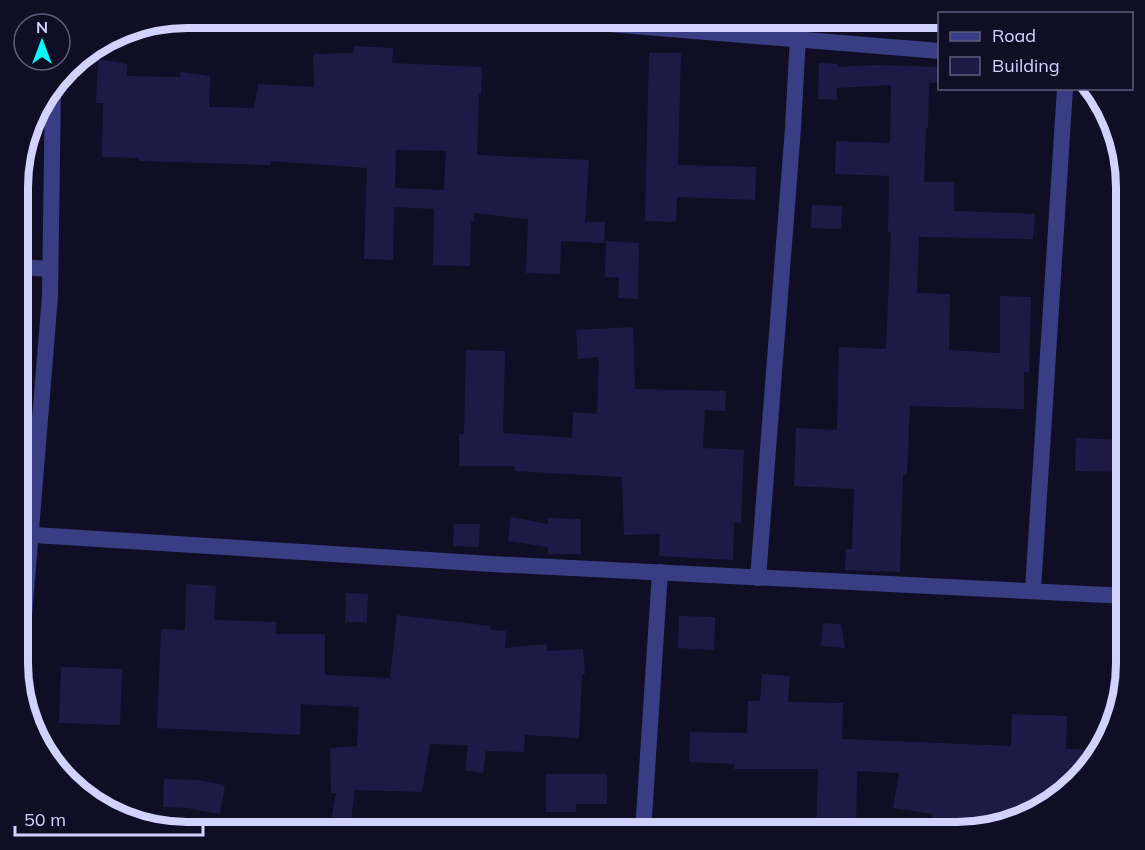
<svg xmlns="http://www.w3.org/2000/svg" width="1145" height="850" font-family="Mulish,sans-serif">
	<style>
		.building { fill: #1e1a46; fill-rule: evenodd }
		.lines { fill: none; stroke-linecap: round; stroke-linejoin: round }
		.minor { stroke: #393e84; stroke-width: 16 }
		.rim { fill: none; stroke: #d2d2ff; stroke-width: 8 }
	</style>
	<rect width="100%" height="100%" fill="#100e25"/>
	<g class="building">
		<path d="M354,46l39,2 -1,15 90,4 -1,27h-2l-2,61 112,5 -4,62h20l-1,21 -43,-2 -1,33 -34,-1 2,-54 -54,-6v9l-3,-1 -1,45 -37,-1 1,-56 -40,-2 -1,53 -29,-1 3,-91 -96,-7 -1,4 -131,-4v-3l-37,-1 1,-54h-7l2,-44 29,5v12l53,1 1,-5 29,4 -1,31 45,1 4,-24 56,3 -1,-33 40,-1zM396,150l50,1 -2,39 -49,-2z"/>
		<path d="M649,53h32l-3,112 78,2 -1,33 -78,-3 -1,25 -31,-1z"/>
		<path d="M819,63l19,1v3l40,-2 61,2v15l-10,1 -1,45h-2l-2,54h30v29l81,3 -2,25 -114,-2 -2,56 33,1 -1,56 51,3v-57l31,1 -2,76 -5,-1v37l-114,-3 -3,68h-4l-3,98 -55,-2 1,-21h6l2,-60 -60,-3 2,-58 41,2 2,-83 47,2 5,-117h-3l1,-56 -54,-2 1,-33 54,2 1,-58 -54,3v12l-19,-1z"/>
		<path d="M812,205l30,1 -1,23 -30,-1z"/>
		<path d="M606,241l33,2 -1,56 -20,-1 1,-20 -14,-1z"/>
		<path d="M633,327l2,62 91,2 -1,20 -20,-1 -2,38 41,2 -3,73 -7,-1 -1,38 -74,-4 1,-22 -36,1 -2,-58 -107,-6v-5h-56v-32h5l2,-84 39,1 -2,82 69,5 1,-26 24,2 2,-57 -21,2 -2,-29z"/>
		<path d="M1076,438l51,2v32l-52,-1z"/>
		<path d="M511,517l37,7v-6l33,1v35h-33v-7l-40,-6z"/>
		<path d="M454,524h26l-1,23 -26,-1z"/>
		<path d="M186,584l30,2 -2,34 62,2v12h49v41l65,3 7,-63 94,11v4l15,1 -1,17 41,-4 1,7 36,-2 2,25h-3l-3,64 -54,-3 -1,17 -38,-1 -3,22 -18,-3 3,-25 -38,-1 -8,48 -67,-2 -4,29 -19,-2 4,-24h-5l-1,-45 27,-2 2,-39 -58,-3 -1,31 -143,-7 4,-99 24,1z"/>
		<path d="M346,593l22,1 -1,28h-22z"/>
		<path d="M679,616l36,1 -1,33 -36,-2z"/>
		<path d="M823,623l18,1 4,24 -24,-2z"/>
		<path d="M61,667l61,2 -2,56 -61,-2z"/>
		<path d="M762,674l28,2 -2,26 55,1 -1,36 169,7 1,-32 55,2 -1,33 34,1 -15,24 -31,24 -15,1v11l-7,5 -74,17h-27l1,-18 -39,-6 6,-35 -42,-2 -1,61h-40l2,-63h-84v-5l-45,-2 1,-30 57,1 1,-32h12z"/>
		<path d="M546,774h61v30h-31v8h-30z"/>
		<path d="M164,779l32,1 29,5 -5,29 -33,-6 -24,-1z"/>
	</g>
	<g class="lines">
		<g class="minor">
			<path d="M536,18l404,33"/>
			<path d="M19,267l31,2"/>
			<path d="M19,534l473,30 635,32"/>
			<path d="M758,578l35,-450 6,-110"/>
			<path d="M1033,590l32,-502"/>
			<path d="M19,677l31,-381 3,-208"/>
			<path d="M139,823l103,9"/>
			<path d="M643,832l17,-260"/>
		</g>
	</g>
	<path d="M0 0H1145V850H0ZM187 28H957A159 159 0 0 1 1116 187V663A159 159 0 0 1 957 822H187A159 159 0 0 1 28 663V187A159 159 0 0 1 187 28Z" fill="#100e25" fill-rule="evenodd"/>
	<path class="rim" d="M187 28H957A159 159 0 0 1 1116 187V663A159 159 0 0 1 957 822H187A159 159 0 0 1 28 663V187A159 159 0 0 1 187 28Z"/>
	<rect x="938" y="12" width="195" height="78" fill="#100e25" stroke="#5e5c7c" stroke-width="1.5"/>
	<rect x="950" y="32" width="30" height="9" fill="#393e84" stroke="#5e5c7c" stroke-width="1.5"/>
	<text x="992" y="42" font-size="18" fill="#d2d2ff">Road</text>
	<rect x="950" y="57" width="30" height="18" fill="#1e1a46" stroke="#5e5c7c" stroke-width="1.5"/>
	<text x="992" y="72" font-size="18" fill="#d2d2ff">Building</text>
	<g transform="translate(42 42)"><circle r="28" fill="#100e25" stroke="#5e5c7c" stroke-width="1.5"/>
	<path d="M0-4.5L10 22L0 15L-10 22Z" fill="#00fdfb"/>
	<text y="-9" font-size="16" font-weight="bold" text-anchor="middle" fill="#d2d2ff">N</text>
	</g>
	<path d="M15 826v9h188v-9" fill="none" stroke="#d2d2ff" stroke-width="3"/>
	<text x="24" y="826" font-size="18" fill="#d2d2ff" stroke="#100e25" stroke-width="4.5" paint-order="stroke">50 m</text>
</svg>
